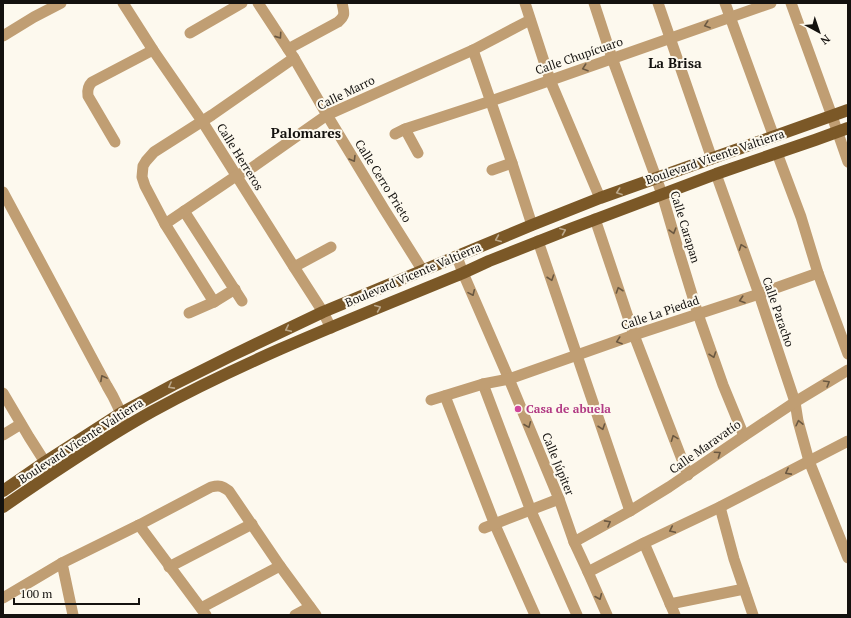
<svg xmlns="http://www.w3.org/2000/svg" width="851" height="618" font-family="'PT Serif',serif">
	<style>
		.lines { fill: none; stroke-linecap: round; stroke-linejoin: round }
		.minor { stroke: #c09e73; stroke-width: 11 }
		.major { stroke: #7b5827; stroke-width: 12 }
		.oneway { stroke: #6a5841 }
		.oneway2 { stroke: #bca88a }
		.hotel-dot { fill: #d1479c; stroke: #fdf9ee; stroke-width: 1.5 }
		.labels { text-anchor: middle; stroke-width: 4; stroke-linejoin: round; paint-order: stroke }
		.street-label { font-size: 12px; fill: #14120f; stroke: #fdf9ee }
		.hotel-label { font-size: 12px; font-weight: bold; fill: #b23c85; stroke: #fdf9ee; text-anchor: start }
		.quarter-label { font-size: 14px; font-weight: bold; fill: #14120f; stroke: #fdf9ee }
	</style>
	<rect width="100%" height="100%" fill="#fdf9ee"/>
	<g class="lines">
		<g class="minor">
			<path d="M123,3l30,47 49,71 92,146 29,45 8,16"/>
			<path d="M258,3l36,55 33,57 57,94 39,62"/>
			<path d="M525,3l25,77 50,118"/>
			<path d="M594,3l18,55 50,136 17,58 19,62 25,71 21,51"/>
			<path d="M658,3l54,156"/>
			<path d="M725,3l49,134"/>
			<path d="M791,3l41,113 16,46"/>
			<path d="M190,33l52,-30"/>
			<path d="M3,36l31,-19 27,-14"/>
			<path d="M288,49l50,-27c8,-7 6,-9 4,-19"/>
			<path d="M473,50l39,113 20,62"/>
			<path d="M405,129l13,24"/>
			<path d="M395,134l10,-5 86,-28 280,-98"/>
			<path d="M115,142l-27,-46c-1,-6 0,-10 4,-14l61,-32"/>
			<path d="M777,153l24,64 17,56 30,81"/>
			<path d="M492,170l20,-7"/>
			<path d="M716,174l43,120 36,108 3,19 11,40 39,97"/>
			<path d="M3,192l104,194c8,13 14,26 18,40"/>
			<path d="M184,211l58,90"/>
			<path d="M595,219l39,116 54,140"/>
			<path d="M165,224l71,-48 17,-9 74,-52 146,-65 57,-30"/>
			<path d="M538,241l92,270"/>
			<path d="M457,257l6,16 46,106 50,120 15,43 14,30 19,43"/>
			<path d="M294,267l37,-20"/>
			<path d="M214,302l-49,-78 -20,-38 -3,-9 1,-11 3,-5 8,-9 58,-37 82,-57"/>
			<path d="M189,313l25,-11 21,-13"/>
			<path d="M483,384l48,127 46,104"/>
			<path d="M3,393l26,44 21,33"/>
			<path d="M445,396l50,129 40,90"/>
			<path d="M431,400l52,-16 26,-5 125,-44 125,-41 59,-21"/>
			<path d="M3,435l18,-11"/>
			<path d="M720,507l14,52 19,56"/>
			<path d="M139,525l67,90"/>
			<path d="M484,528l75,-29"/>
			<path d="M574,542l56,-31 39,-24 75,-51 51,-34 53,-32"/>
			<path d="M644,543l31,72"/>
			<path d="M62,563l11,52"/>
			<path d="M169,567l83,-43"/>
			<path d="M588,572l56,-29 76,-36 128,-66"/>
			<path d="M3,598l59,-35 77,-38 72,-38c9,-2 11,-1 18,4l51,75 36,49"/>
			<path d="M670,604l74,-15"/>
			<path d="M201,608l79,-42"/>
			<path d="M295,615l15,-8"/>
		</g>
		<g class="major">
			<path d="M3,491l42,-29 76,-49 52,-28 60,-30 90,-43 209,-87 68,-27 248,-88"/>
			<path d="M3,507c23,-16 47,-32 70,-47 26,-17 53,-34 80,-49 99,-54 206,-95 310,-138l26,-12 81,-32 146,-55 99,-34 33,-12"/>
		</g>
	</g>
	<defs><path id="oneway-chevron" d="M-2-3.5L2.5 0L-2 3.5" fill="none" stroke-width="1.6" stroke-linecap="round" stroke-linejoin="round"/></defs>
	<g class="oneway">
		<use href="#oneway-chevron" transform="translate(707 25) rotate(161)"/>
		<use href="#oneway-chevron" transform="translate(279 36) rotate(55)"/>
		<use href="#oneway-chevron" transform="translate(585 68) rotate(161)"/>
		<use href="#oneway-chevron" transform="translate(353 159) rotate(59)"/>
		<use href="#oneway-chevron" transform="translate(673 231) rotate(74)"/>
		<use href="#oneway-chevron" transform="translate(742 247) rotate(-110)"/>
		<use href="#oneway-chevron" transform="translate(551 278) rotate(71)"/>
		<use href="#oneway-chevron" transform="translate(619 290) rotate(-109)"/>
		<use href="#oneway-chevron" transform="translate(472 293) rotate(66)"/>
		<use href="#oneway-chevron" transform="translate(742 300) rotate(162)"/>
		<use href="#oneway-chevron" transform="translate(619 341) rotate(161)"/>
		<use href="#oneway-chevron" transform="translate(713 355) rotate(71)"/>
		<use href="#oneway-chevron" transform="translate(103 378) rotate(-118)"/>
		<use href="#oneway-chevron" transform="translate(827 383) rotate(-31)"/>
		<use href="#oneway-chevron" transform="translate(799 423) rotate(-103)"/>
		<use href="#oneway-chevron" transform="translate(528 425) rotate(68)"/>
		<use href="#oneway-chevron" transform="translate(602 427) rotate(71)"/>
		<use href="#oneway-chevron" transform="translate(674 438) rotate(-111)"/>
		<use href="#oneway-chevron" transform="translate(718 454) rotate(-35)"/>
		<use href="#oneway-chevron" transform="translate(788 472) rotate(152)"/>
		<use href="#oneway-chevron" transform="translate(608 523) rotate(-29)"/>
		<use href="#oneway-chevron" transform="translate(672 530) rotate(155)"/>
		<use href="#oneway-chevron" transform="translate(599 597) rotate(67)"/>
	</g>
	<g class="oneway2">
		<use href="#oneway-chevron" transform="translate(619 192) rotate(160)"/>
		<use href="#oneway-chevron" transform="translate(563 231) rotate(-22)"/>
		<use href="#oneway-chevron" transform="translate(498 239) rotate(157)"/>
		<use href="#oneway-chevron" transform="translate(378 308) rotate(-23)"/>
		<use href="#oneway-chevron" transform="translate(288 329) rotate(155)"/>
		<use href="#oneway-chevron" transform="translate(171 386) rotate(152)"/>
	</g>
	<circle class="hotel-dot" cx="518" cy="409" r="4"/>
	<g class="labels">
		<g class="street-label">
			<text transform="translate(579 56) rotate(-19)" y="4">Calle Chupícuaro</text>
			<text transform="translate(346 93) rotate(-26)" y="4">Calle Marro</text>
			<text transform="translate(240 157) rotate(58)" y="4">Calle Herreros</text>
			<text transform="translate(715 157) rotate(-19)" y="4">Boulevard Vicente Valtierra</text>
			<text transform="translate(383 181) rotate(58)" y="4">Calle Cerro Prieto</text>
			<text transform="translate(685 227) rotate(73)" y="4">Calle Carapan</text>
			<text transform="translate(413 275) rotate(-23)" y="4">Boulevard Vicente Valtierra</text>
			<text transform="translate(778 312) rotate(71)" y="4">Calle Paracho</text>
			<text transform="translate(660 313) rotate(-19)" y="4">Calle La Piedad</text>
			<text transform="translate(81 441) rotate(-33)" y="4">Boulevard Vicente Valtierra</text>
			<text transform="translate(705 447) rotate(-35)" y="4">Calle Maravatío</text>
			<text transform="translate(558 464) rotate(68)" y="4">Calle Júpiter</text>
		</g>
		<g class="hotel-label">
			<text x="526" y="413">Casa de abuela</text>
		</g>
		<g class="quarter-label">
			<text x="675" y="68">La Brisa</text>
			<text x="306" y="138">Palomares</text>
		</g>
	</g>
	<rect width="851" height="618" fill="none" stroke="#14120f" stroke-width="8"/>
	<g transform="translate(819 32) rotate(140)" stroke="#fdf9ee" stroke-width="3" paint-order="stroke">
	<path d="M0-3L7 15L0 10L-7 15Z" fill="#14120f"/>
	<text y="-6" font-size="11" font-weight="bold" text-anchor="middle" fill="#14120f">N</text>
	</g>
	<path d="M14 598v6h125v-6" fill="none" stroke="#14120f" stroke-width="2"/>
	<text x="20" y="598" font-size="12" fill="#14120f" stroke="#fdf9ee" stroke-width="3" paint-order="stroke">100 m</text>
</svg>
